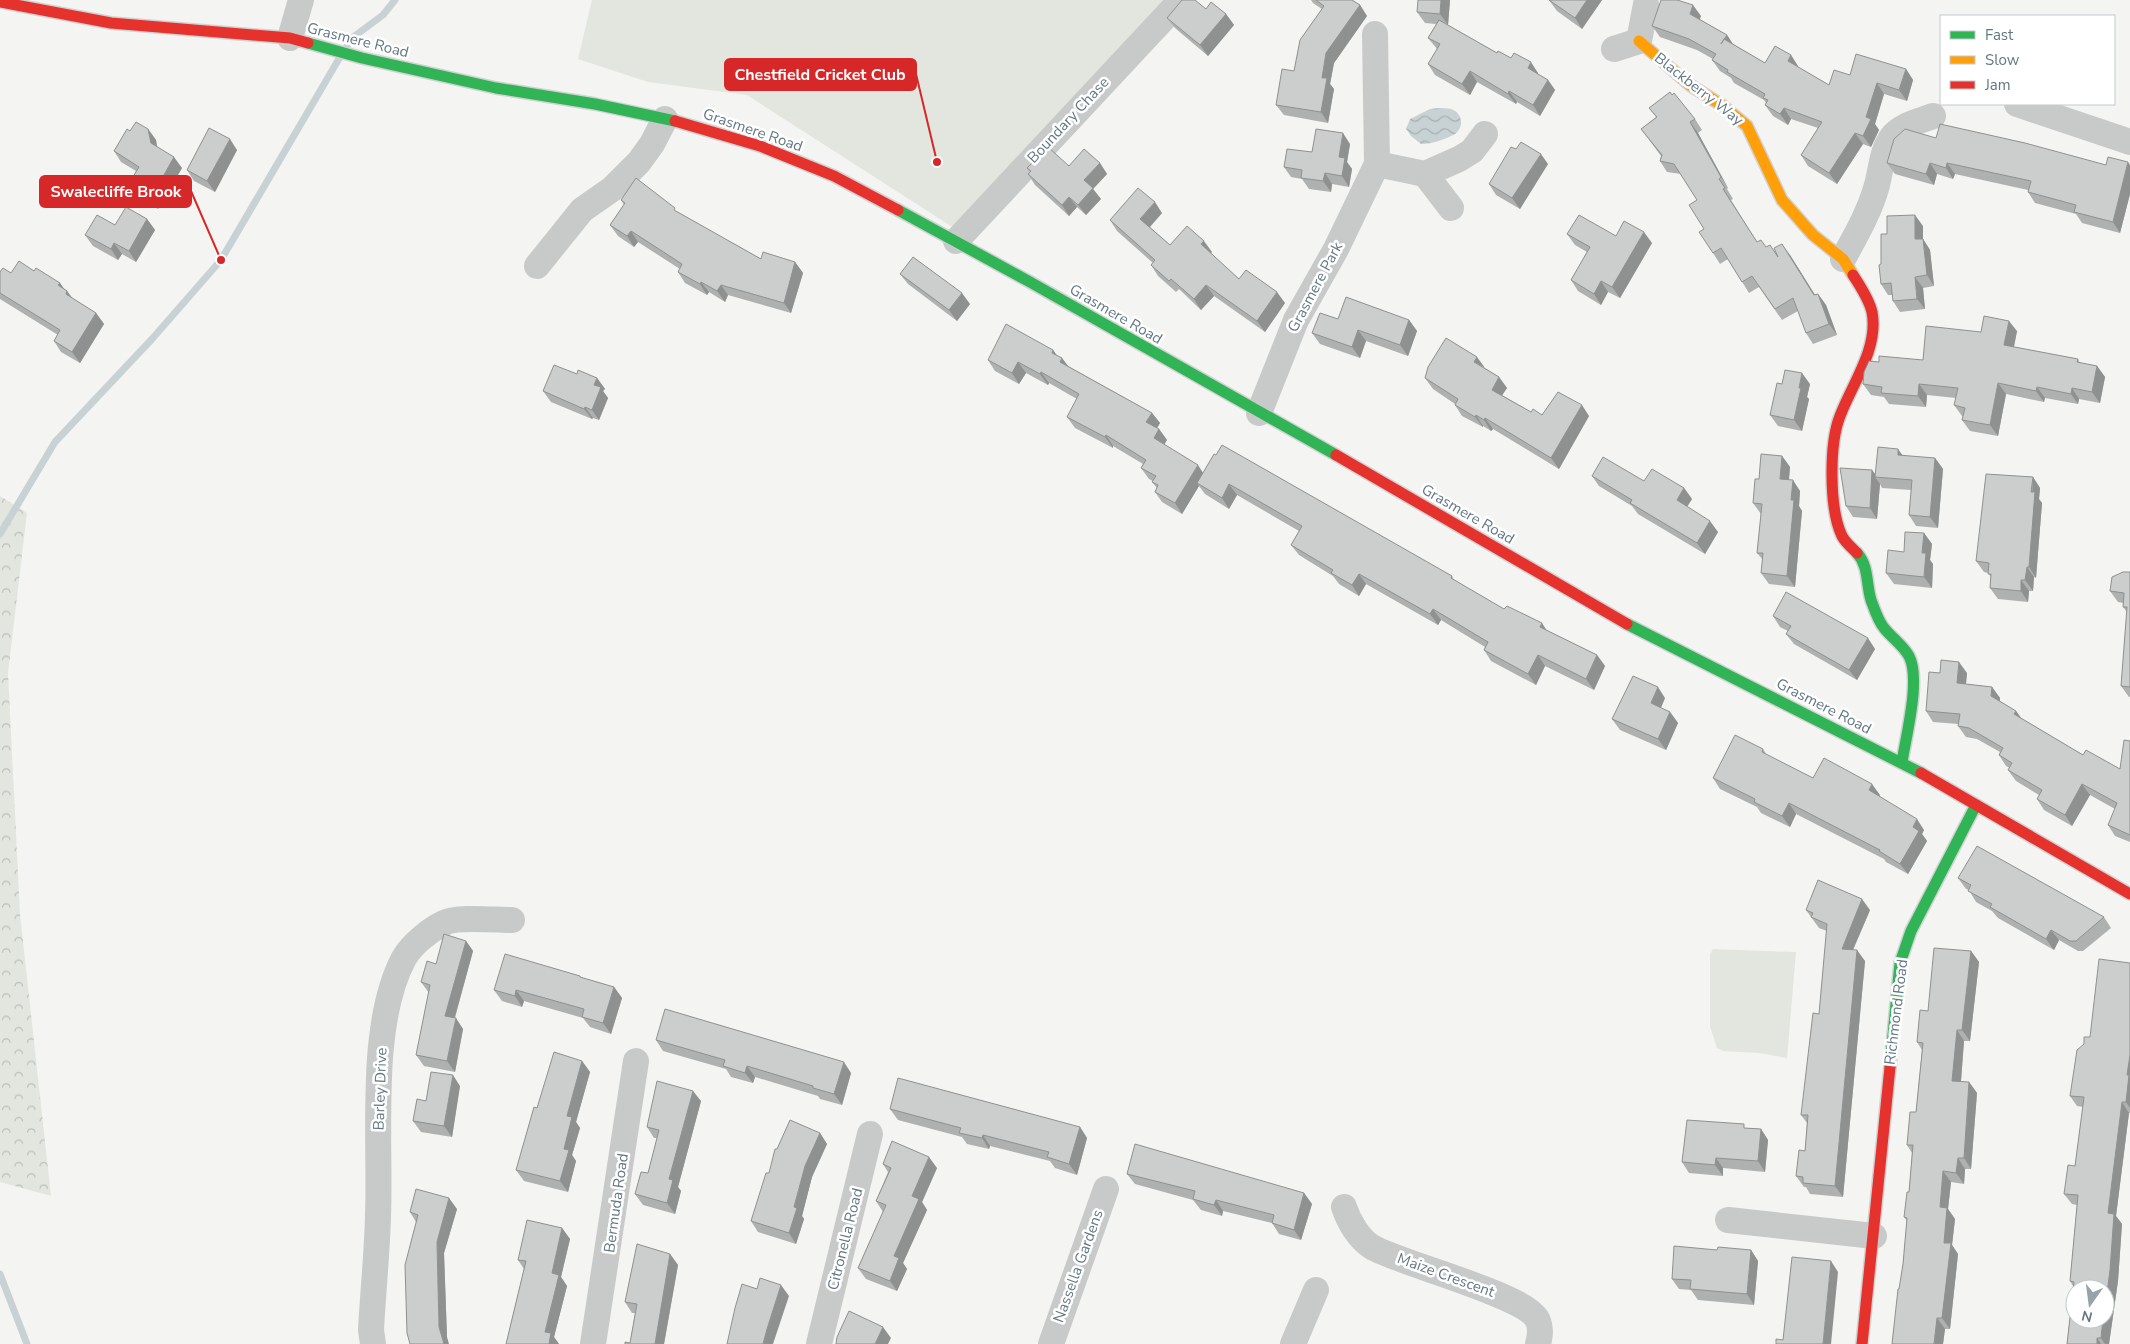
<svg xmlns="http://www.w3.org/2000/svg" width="2130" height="1344" font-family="'Nunito Sans',sans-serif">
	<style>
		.green { fill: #e3e6df }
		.forest { fill: url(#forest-crowns) }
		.water { fill: url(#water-waves) }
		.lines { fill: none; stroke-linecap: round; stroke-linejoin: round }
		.stream { stroke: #c8d2d4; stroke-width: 7 }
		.fast-casing { stroke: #d1d2d3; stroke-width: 14 }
		.slow-casing { stroke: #d1d2d3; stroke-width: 14 }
		.jam-casing { stroke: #d1d2d3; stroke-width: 14 }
		.street { stroke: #c8caca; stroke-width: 26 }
		.fast { stroke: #30b455; stroke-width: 11 }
		.slow { stroke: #ff9f0a; stroke-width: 11 }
		.jam { stroke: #e5322d; stroke-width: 11 }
		.wall { fill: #afb1b1 }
		.shaded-wall { fill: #8f9090 }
		.building { fill: #cccece; stroke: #8f9090 }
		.labels { text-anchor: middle; stroke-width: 5; stroke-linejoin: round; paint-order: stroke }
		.street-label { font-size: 15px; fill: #637783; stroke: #fff }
		.leader { fill: none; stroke: #d62828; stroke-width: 2 }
		.callout-dot { fill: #d62828; stroke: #fff; stroke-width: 2 }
		.callout { fill: #d62828; stroke: #d62828; stroke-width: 2 }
		.callout-label { font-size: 16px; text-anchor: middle; font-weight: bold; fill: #fff }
	</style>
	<defs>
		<pattern id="forest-crowns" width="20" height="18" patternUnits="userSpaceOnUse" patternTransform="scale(1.25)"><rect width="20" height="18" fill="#e3e6df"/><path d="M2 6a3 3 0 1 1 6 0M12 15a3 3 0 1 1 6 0" fill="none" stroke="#bcbfba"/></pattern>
		<pattern id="water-waves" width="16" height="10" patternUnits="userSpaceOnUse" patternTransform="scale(1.25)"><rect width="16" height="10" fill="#c8d2d4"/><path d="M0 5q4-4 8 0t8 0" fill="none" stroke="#a6afb1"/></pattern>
	</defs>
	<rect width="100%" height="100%" fill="#f4f4f2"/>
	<g class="green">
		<path d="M592,0h589l-224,230 -210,-135 -99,-13 -70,-23z"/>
		<path d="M1713,949l83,3 -9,106 -28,-5 -36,-2 -6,-3 -7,-22v-72z"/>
	</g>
	<path class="forest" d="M0,496l27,17 -19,160 12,241 31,282 -51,-14z"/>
	<path class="water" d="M1439,108c4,0 9,0 12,1 11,3 14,18 4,25 -9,5 -23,10 -34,10l-10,-8 -5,-7 4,-10 20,-10z"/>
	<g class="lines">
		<g class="stream">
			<path d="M346,48l6,-10 31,-23 12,-15"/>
			<path d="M0,534l55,-92 97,-103 69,-79 119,-203"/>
			<path d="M0,1274l27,70"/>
		</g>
		<g class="fast-casing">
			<g id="fast">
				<path d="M308,43l54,15 134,30 99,16 80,17"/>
				<path d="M898,210l132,72 306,173"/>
				<path d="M1857,553c12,13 9,31 14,47 3,8 7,21 13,28 8,10 18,16 25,28 12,23 -3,80 -7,106"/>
				<path d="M1627,624l294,149"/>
				<path d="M1890,1067l10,-104 11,-32 65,-126"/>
			</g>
		</g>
		<g class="slow-casing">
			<path id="slow" d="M1639,41l51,44 33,21 24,20 35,74 31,35 30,24 10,16"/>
		</g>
		<g class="jam-casing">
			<g id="jam">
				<path d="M0,2l111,21 179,15 18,5"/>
				<path d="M675,121l85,25 74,30 64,34"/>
				<path d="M1853,275c7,11 16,24 19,37 7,36 -20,72 -32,104 -11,28 -11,93 2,120 3,6 10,12 15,17"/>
				<path d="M1336,455l291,169"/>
				<path d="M1921,773l209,121"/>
				<path d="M1862,1344l28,-277"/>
			</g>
		</g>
		<g class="street">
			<path d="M290,38l11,-38"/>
			<path d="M1614,49l25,-8 7,-37"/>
			<path d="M2017,104l113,38"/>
			<path d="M1377,164l48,10 34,-15 13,-8 13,-17"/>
			<path d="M1425,174l26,34"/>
			<path d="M956,241l225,-241"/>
			<path d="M1843,259c13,-24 27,-48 34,-74 4,-15 5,-35 15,-48 9,-12 28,-16 41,-21"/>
			<path d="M537,266l45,-56 30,-21 27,-27 13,-18 13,-25"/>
			<path d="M1259,413l37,-93 40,-71 41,-85 -2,-130"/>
			<path d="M1344,1207c5,15 15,32 28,40 31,18 156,48 166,74 3,7 2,16 0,23"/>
			<path d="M1728,1220l146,16"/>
			<path d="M373,1344l-2,-14c2,-38 6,-76 7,-114 3,-76 -10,-191 26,-258 8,-14 26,-28 40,-35 12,-7 52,-3 68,-3"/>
			<path d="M593,1344l43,-283"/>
			<path d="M819,1344l51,-210"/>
			<path d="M1051,1344l55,-155"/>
			<path d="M1293,1344l23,-54"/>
		</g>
		<use href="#fast" class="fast"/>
		<use href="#slow" class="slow"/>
		<use href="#jam" class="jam"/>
	</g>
	<g class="wall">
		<path d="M1311,0h41l8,5 7,11 -33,47 -4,21 4,5 -6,34 -44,-8 -8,-10 18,-34 28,-62 -9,-6z"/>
		<path d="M1450,0l-2,25 49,28 14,5 27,15v1l10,6 7,10 -15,26 -23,-14 -1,2 -39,-22 -7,13 -35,-20 -7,-11 9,-15 -9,-11 8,-14 -11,-1 -8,-11z"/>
		<path d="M1549,0h53l-20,29 -25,-18z"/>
		<path d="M1206,9l20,5 8,11 -26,31 -33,-28 -8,-10z"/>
		<path d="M1701,16l-2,3 28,16 6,9 32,19 26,-8 7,12 31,18 21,-10 56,-6 7,11 -6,21 -23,-7 -9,30 4,6 -8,17 -8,-3 -26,40 -29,-18 -7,-11 17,-27 -27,-9 -3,6 -15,-9 -8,-11 1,-2 -2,-3 -30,-17 -3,-5 -11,-7 -8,-11 1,-1 -16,-9 -37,-13 -8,-11z"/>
		<path d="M1672,95l23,24 7,11 -4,3 30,55 -1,1 6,10 -2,1 26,42 20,12 13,1 25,40 3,-1 8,11 11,30 -24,9 -7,-11 -8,-22 -16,9 -23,-33 -10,6 -21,-34 -8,5 -7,-11 -9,-24 -7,-29 -16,-26 -14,-2 -7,-11 1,-5 -20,-27 15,-12 -7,-9z"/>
		<path d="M148,129l8,11 1,7 25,21 -24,41 -22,-14 -8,-10 8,-14 -15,-9 -7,-11 16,-20z"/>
		<path d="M1936,138l170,27h24v29l-10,39 -38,-10 -6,-9 -41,-11 -7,-11v-2l-73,-16 -2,5 -16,-5 -3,11 -39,-11 -8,-11z"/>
		<path d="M1350,144l-3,18 5,7 -3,18 -17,-3 -1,8 -22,-3 -7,-10 -11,-2 -7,-10 28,-15z"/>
		<path d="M237,150l-22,42 -21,-11 -7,-11z"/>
		<path d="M1100,163l7,11 -14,15 8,10 -15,16 -9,-8 -8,9 -34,-31 -7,-11 2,-2 -3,-4 42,-2z"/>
		<path d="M1548,164l-28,45 -24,-14 -7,-11z"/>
		<path d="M621,200l58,13 82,46 34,3 8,11 -12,40 -63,-18 -3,7 -16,-10 -2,3 -22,-12 -7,-11 2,-3 -42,-27 -4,5 -16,-11 -8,-11 14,-20z"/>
		<path d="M1162,213l-12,14 20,18 42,7 -2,1 29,26 46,24 -20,29 -51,-36 -13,14 -22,-21 -3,3 -18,-16 -7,-11 2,-2 -36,-32 -7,-11z"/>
		<path d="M147,219l8,11 -19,32 -14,-8 -4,6 -25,-14 -8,-11z"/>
		<path d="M1923,226v13l7,11 4,36 -11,2 2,21 -25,3 -7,-11 -1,-6h-4l-7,-11v-20l6,-30z"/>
		<path d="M1567,234l49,2 36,7 -32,55 -12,-6 -7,13 -23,-14 -7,-11 16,-28 -12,-7z"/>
		<path d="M34,271l26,12 4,6 3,2 6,8 23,14 8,11 -24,39 -19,-11 -7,-11 4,-6 -58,-36v-27l11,1z"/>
		<path d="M900,274l70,30 -13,17 -49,-37z"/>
		<path d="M1338,319l71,1 8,11 -9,25 -42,-15 -6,17 -40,-14 -8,-11z"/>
		<path d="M2017,331l-3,16 64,12 2,4 17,3 8,11 -5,26 -21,-4 -1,5 -33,-6 -1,4 -38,-8 -8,42 -28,-5 -8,-11 1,-3 -1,-1 -8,-11 2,-7 -29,-3 -1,12 -37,-3 -5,-7 -13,-2 -8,-11 16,-22 44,-2 58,-28z"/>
		<path d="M1053,350l4,6 5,2 6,8 84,47 8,10 -3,5 2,1 8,11 -3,5 39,28 249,103 2,4 50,29 93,46 8,11 -11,24 -49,-24 -9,19 -45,-24 -7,-11 1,-3 -44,-27 -3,5 -72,-41 -7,12 -20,-12 -6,-8 -34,-21 -8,-10 8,-14 -62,-36 -8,14 -24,-15 -6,-8 -17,28 -20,-12 -7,-10 2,-4 -5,-6 1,-1 -4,-2 -8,-11 2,-4 -30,-18v2l-38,-20 -8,-11 10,-18 -28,-16 -1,2 -22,-12 -7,11 -24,-13 -7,-11z"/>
		<path d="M1485,368l14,9 8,11 -5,7 29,17 11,3 47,1 -30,53 -66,-40 -2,2 -8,-5v1l-21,-11 -7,-11v-1l-22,-15 -8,-11z"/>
		<path d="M577,374l20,4 8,11 -2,2 5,7 -9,22 -6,-2 -1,1 -41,-17 -8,-11z"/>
		<path d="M1782,384h28l-3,13 2,2 -7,32 -24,-5 -8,-11z"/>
		<path d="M1782,456l8,11 -1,13 11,11 -1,15 3,5 -7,76 -26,-3 -8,-11 2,-13 -6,-7 4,-39 -8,-11 6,-24z"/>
		<path d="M1903,456l32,2 8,11 -5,59 -22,-2 -7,-11 2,-25 -29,-2 -2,-4 -3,35 -24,-2 -7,-11 26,-36 3,4z"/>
		<path d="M1592,476l52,5 40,7 8,11 -5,8 31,25 -13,22 -67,-40 -6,-8 -33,-20z"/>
		<path d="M2033,477l7,11 -1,11 3,4 -6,75 -2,-1 -1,14h-4l-1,11 -30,-3 -8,-11 1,-11 -3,-4 -4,-1 -8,-11z"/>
		<path d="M1924,533l8,11 -2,16 3,4 -1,24 -38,-4 -8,-11 18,-21z"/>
		<path d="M2130,572v125h-1l-8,-11 6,-74 -4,-5v-4l-5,-1 -8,-11z"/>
		<path d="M1773,616l102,33 -18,31 -63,-36 -8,-10 2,-3 -8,-4z"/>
		<path d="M1940,673h27l-1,11 26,3 8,11v3l16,10 5,7 62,37 37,14 10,-28v101l-15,-6 -7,-11 7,-16 -25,-14 -18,31 -28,-16 -7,-11 2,-4 -23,-14 -8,-11 2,-2 -4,-2 -7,-11 1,-3 -23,-13 -11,-2 -8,-11v-2l-25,-2 -7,-11z"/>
		<path d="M1665,698l-4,10 9,4 8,11 -12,27 -46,-20 -8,-11z"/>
		<path d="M1763,749l4,6 46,23 67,17 -1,1 45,34 -2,4 5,7 -19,33 -22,-12 -2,-3 -88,-45 -6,13 -29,-14 -4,-6 -37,-18 -7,-11z"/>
		<path d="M1958,878l146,39 7,11 -28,23h-5l-19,-11 -5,10 -56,-32 -6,-7 -16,-9 -7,-12 -3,-1z"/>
		<path d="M1806,910h64l-17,40 12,11 -22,236 -33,-3 -4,-7h-2l-8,-11 9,-25 2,-28 -6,-8 18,-101 8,-83 -8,-3z"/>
		<path d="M466,941l7,10 -18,67 8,11 -8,43 -31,-6 -8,-11 13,-62 -8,-11 15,-18z"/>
		<path d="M1971,951l8,11 -9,79h-6l-3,41h8l8,11 -6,76h-6l-1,15 -13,-2 -3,27 7,10 -3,26 6,9 -8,75h-5l-2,15h-51l11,-80 4,-43 -3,-4 5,-25 3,-39 -5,-8 9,-33 6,-62 -5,-8 11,-31z"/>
		<path d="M2130,963v150h-1l-13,103 6,8 -4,57 -9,63h-42l6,-58 -3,-5 7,-76 -5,-1 -8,-10 11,-28 8,-59 -6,-1 -7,-10 14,-52 6,-7z"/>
		<path d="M580,976l2,2 32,9 8,11 -11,36 -21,-7 -7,-9 -59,-17 -2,6 -20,-6 -8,-11z"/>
		<path d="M656,1040l195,33 -9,32 -22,-6 -2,-3 -63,-19 -2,6 -22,-6 -5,-8 -63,-18z"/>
		<path d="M582,1061l8,11 -14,50 4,6 -8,27 4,6 -8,31 -44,-11 -8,-11 21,-62z"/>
		<path d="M460,1086l-8,51 -31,-5 -8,-11 13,-20z"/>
		<path d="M701,1101l-23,86 3,4 -6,23 -32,-9 -8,-11 13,-21 9,-35h-3l-7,-11z"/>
		<path d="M890,1109l190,18 7,11 -10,37 -22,-7 -5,-7 -60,-15 -1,3 -22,-5 -5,-7 -64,-17z"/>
		<path d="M1747,1128l14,1 7,11 -3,32 -42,-4v8l-34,-3 -7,-11z"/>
		<path d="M820,1133l7,11 -15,33 -10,39 2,3 -8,25 -38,-12 -7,-11 18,-48 8,-24z"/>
		<path d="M883,1164l54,4 -15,34 5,8 -24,53 4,6 -10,22 -31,-12 -8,-11 25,-56 -7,-11 12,-29z"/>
		<path d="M1127,1174l177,19 8,11 -11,36 -22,-6 -7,-11 -49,-12 -1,5 -21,-6 -8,-10 -58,-16z"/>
		<path d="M457,1209l-13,44 3,84 -31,-115 -6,-10z"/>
		<path d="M562,1228l8,11 -9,38 6,9 -13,51 5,7h-53l18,-75 -6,-9z"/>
		<path d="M1717,1250h34l7,11 -4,44 -56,-5 -7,-10 -12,-1 -7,-10z"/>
		<path d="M670,1254l8,11 -14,79h-39l5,-1 5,-30h-3l-7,-11z"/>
	</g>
	<g class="shaded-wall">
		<path d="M1441,0h9l-2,25 -8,-11z"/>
		<path d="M1587,0h15l-20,29 -7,-11z"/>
		<path d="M1360,5l7,11 -33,47 -4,21 4,5 -6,34 -7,-11 1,-34 4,-25z"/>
		<path d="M1693,5l8,11 -3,9 -8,-11z"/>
		<path d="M1226,14l8,11 -26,31 -8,-11z"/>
		<path d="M1727,35l7,11 -13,-2z"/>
		<path d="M1791,55l7,11 -3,6 -7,-11z"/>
		<path d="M1531,62l7,11 -3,5 -7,-10z"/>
		<path d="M1906,69l7,11 -6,21 -8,-11z"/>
		<path d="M1470,71l7,11 -7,13 -8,-11z"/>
		<path d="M1548,80l7,10 -15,26 -7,-11z"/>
		<path d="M1877,83l7,11 -9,30 4,6 -8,17 -8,-11 3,-19z"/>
		<path d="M1509,91l8,11 -1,2 -8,-10z"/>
		<path d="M1784,108l7,11 -3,6 -8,-11z"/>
		<path d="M1690,122l8,11 30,55 -7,-11z"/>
		<path d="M148,129l8,11 2,14 -7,-11z"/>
		<path d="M1343,133l7,11 -3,18 5,7 -3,18 -7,-11 -3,-19z"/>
		<path d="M1855,133l8,11 -26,40 -8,-11z"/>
		<path d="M230,139l7,11 -22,42 -8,-11z"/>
		<path d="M1541,154l7,10 -28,45 -8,-11z"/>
		<path d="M174,157l8,11 -24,41 -7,-11z"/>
		<path d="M2128,162l2,3v29l-10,39 -7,-11z"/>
		<path d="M1100,163l7,11 -14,15 8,10 -15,16 -8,-10 6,-25z"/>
		<path d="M1930,163l7,11 -3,11 -8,-11z"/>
		<path d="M1947,163l8,11 -2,5 -7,-11z"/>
		<path d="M1325,173l7,11 -1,8 -8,-11z"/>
		<path d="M1069,197l8,10 -8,9 -7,-11z"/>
		<path d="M1155,202l7,11 -15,17 -7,-11z"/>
		<path d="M1915,215l8,11v13l7,11 4,36 -7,-11 -12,-36z"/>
		<path d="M147,219l8,11 -19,32 -7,-11z"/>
		<path d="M631,231l7,11 -4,5 -7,-11z"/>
		<path d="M1644,232l8,11 -32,55 -8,-11z"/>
		<path d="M1204,241l8,11 -3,3 -8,-11z"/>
		<path d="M114,243l8,11 -4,6 -7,-11z"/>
		<path d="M1782,244l8,11 32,51 -8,-11z"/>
		<path d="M795,262l8,11 -12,40 -7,-10z"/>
		<path d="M1915,277l8,11 2,21 -8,-10z"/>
		<path d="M1601,281l7,11 -7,13 -7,-11z"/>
		<path d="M701,282l8,10 -2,3 -7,-11z"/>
		<path d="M60,283l7,10v-2l8,11 -2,3 -15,-20z"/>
		<path d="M721,285l7,10 -3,7 -8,-11z"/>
		<path d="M1206,285l8,11 -13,14 -7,-11z"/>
		<path d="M1277,292l8,11 -20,29 -8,-11z"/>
		<path d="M962,293l8,11 -13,17 -8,-11z"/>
		<path d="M1818,294l8,11 11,30 -8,-11z"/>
		<path d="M96,313l8,11 -24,39 -8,-11z"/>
		<path d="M1409,320l8,11 -9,25 -8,-11z"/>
		<path d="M2009,321l8,10 -5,25 -8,-11z"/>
		<path d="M1358,330l8,11 -6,17 -8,-11z"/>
		<path d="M1053,350l8,11 1,-3 8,11 -3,4 -15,-20z"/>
		<path d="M1477,357l8,11 -11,-6z"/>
		<path d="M1018,362l8,11 -7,11 -7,-11z"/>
		<path d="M2097,366l8,11 -5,26 -8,-11z"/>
		<path d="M1041,372l8,11 -1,2 -8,-11z"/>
		<path d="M1802,373l8,11 -3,13 2,2 -7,32 -8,-11 5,-32z"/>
		<path d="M1499,377l8,11 -8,12 -7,-10z"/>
		<path d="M597,378l8,11 -2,2 5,7 -9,22 -7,-10 2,-25z"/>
		<path d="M1998,383l8,11 -8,42 -8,-11z"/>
		<path d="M1919,384l8,11 -1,12 -8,-11z"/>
		<path d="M2037,387l8,11 -1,4 -8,-11z"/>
		<path d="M2072,388l7,11 -1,5 -7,-10z"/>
		<path d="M1582,405l7,11 -30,53 -8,-11z"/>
		<path d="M585,407l8,11 -1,1 -8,-10z"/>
		<path d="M1152,413l8,10 -6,10 -8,-11z"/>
		<path d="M1476,415l7,11v1l-8,-10z"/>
		<path d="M1485,418l8,11 -2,2 -7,-11z"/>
		<path d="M1159,429l8,11 -6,9 -7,-11z"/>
		<path d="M1106,435l7,11v2l-8,-11z"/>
		<path d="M1898,449l8,11 -8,-5z"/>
		<path d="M1782,456l8,11 -2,23 -8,-11z"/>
		<path d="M1935,458l8,11 -5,59 -8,-11z"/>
		<path d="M1198,465l7,11 -8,7 2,3 -17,28 -7,-11z"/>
		<path d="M1872,470l5,7h-2l5,7 -3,35 -7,-11z"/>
		<path d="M2033,477l7,11 -1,11 3,4 -6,75 -7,-11z"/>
		<path d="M1793,480l7,11 -1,15 3,5 -7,76 -8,-11 4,-76z"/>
		<path d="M1229,484l8,11 -8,14 -7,-11z"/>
		<path d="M1684,488l8,11 -8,12 -7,-11z"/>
		<path d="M1710,521l8,11 -13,22 -8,-11z"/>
		<path d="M1924,533l8,11 -2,16 3,4 -1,24 -8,-11 -2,-24z"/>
		<path d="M2027,567l7,10 -1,14 -8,-11z"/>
		<path d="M1359,574l7,10 -7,12 -7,-11z"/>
		<path d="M2021,580l8,11 -1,11 -7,-11z"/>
		<path d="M1433,609l8,11 -3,5 -8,-11z"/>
		<path d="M1542,623l7,11 -9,-7z"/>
		<path d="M1868,638l7,11 -18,31 -8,-10z"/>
		<path d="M1538,655l7,11 -9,19 -8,-11z"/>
		<path d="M1597,655l8,11 -11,24 -8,-11z"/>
		<path d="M1959,662l8,11 -2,21 -8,-11z"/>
		<path d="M1658,687l7,11 -7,16 -7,-11z"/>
		<path d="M1992,687l8,11 -1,9 -8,-11z"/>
		<path d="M2016,711l8,11 -10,-8z"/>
		<path d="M1670,712l8,11 -12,27 -8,-11z"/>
		<path d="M1872,784l8,11 -4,6 -7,-11z"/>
		<path d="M2082,784l8,11 -18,31 -7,-11z"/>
		<path d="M1789,803l7,11 -6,13 -8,-11z"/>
		<path d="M1917,819l7,11 -2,4 5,7 -19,33 -8,-10 13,-37z"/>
		<path d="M1862,899l8,11 -21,49 -7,-10z"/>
		<path d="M2051,930l8,10 -5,10 -8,-11z"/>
		<path d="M466,941l7,10 -21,76 -7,-11z"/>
		<path d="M1857,950l8,11 -22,236 -8,-11z"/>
		<path d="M1971,951l8,11 -9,79 -8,-11z"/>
		<path d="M614,987l8,11 -11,36 -8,-11z"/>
		<path d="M516,990l8,11 -2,6 -7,-11z"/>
		<path d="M456,1018l7,11 -8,43 -8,-11z"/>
		<path d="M1957,1030l7,11 -4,51 -8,-11z"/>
		<path d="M2130,1055v53l-4,-6 1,-27z"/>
		<path d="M582,1061l8,11 -14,50 4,6 -8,27 4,6 -8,31 -8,-11 7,-65z"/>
		<path d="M844,1062l7,11 -9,32 -8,-11z"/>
		<path d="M747,1066l8,11 -2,6 -8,-10z"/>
		<path d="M453,1075l7,11 -8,51 -8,-11z"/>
		<path d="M1969,1082l8,11 -6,76 -7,-11z"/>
		<path d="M693,1091l8,10 -23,86 3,4 -6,23 -8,-11 2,-24z"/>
		<path d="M2122,1102l7,11 -13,103 6,8 -4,57 -9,63h-4l-4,-6 2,-19h2l3,-106z"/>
		<path d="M1080,1127l7,11 -10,37 -8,-11z"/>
		<path d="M1761,1129l7,11 -3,32 -7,-11z"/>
		<path d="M820,1133l7,11 -15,33 -10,39 2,3 -8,25 -7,-11 5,-26 11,-41z"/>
		<path d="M983,1135l7,11 -1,3 -7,-11z"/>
		<path d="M929,1157l8,11 -15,34 5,8 -24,53 4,6 -10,22 -7,-10 4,-25 18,-60z"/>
		<path d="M1716,1158l7,10v8l-8,-11z"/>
		<path d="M1958,1158l7,11 -1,15 -8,-11z"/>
		<path d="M1943,1171l8,11 -3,27 7,10 -3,26 6,9 -8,75 -8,-11 2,-75 -4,-36z"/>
		<path d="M1304,1193l8,11 -11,36 -7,-10z"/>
		<path d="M449,1198l8,11 -13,44 3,84 2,7h-5l-5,-17 -2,-85z"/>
		<path d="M1216,1200l7,11 -1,5 -8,-11z"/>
		<path d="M562,1228l8,11 -9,38 6,9 -13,51 5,7h-10l-4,-12 7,-59z"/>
		<path d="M1751,1250l7,11 -4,44 -7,-11z"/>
		<path d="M670,1254l8,11 -14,79h-9z"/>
		<path d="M1831,1261l7,11 -7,72h-8z"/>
		<path d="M781,1285l8,11 -16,48h-10l4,-15z"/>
		<path d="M1937,1318l8,11 -2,15h-9z"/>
		<path d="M883,1327l8,11 -3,6h-13z"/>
		<path d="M2097,1338l4,6h-4z"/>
	</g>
	<g class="building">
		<path d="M1182,0h13l11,9 5,-7 15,12 -26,31 -33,-27z"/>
		<path d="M1316,0h36l8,5 -34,48 -4,25h5l-6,34 -45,-7 6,-36 12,2 6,-31 24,-34z"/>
		<path d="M1418,0h23l-1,14 -23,-2z"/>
		<path d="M1549,0h38l-12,18z"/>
		<path d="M1661,0h16l16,5 -3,9 37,21 -6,9 3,-5 41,24 10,-17 16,9 -3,6 41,24 5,-15 16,5 6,-21 50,15 -7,21 -22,-7 -11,34 5,2 -8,17 -8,-3 -26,40 -28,-18 21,-33 -38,-14 -4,6 -15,-9 3,-5 -5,-2 2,-4 -38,-22 1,-2 -16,-10 4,-6 -27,-15 -37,-13z"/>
		<path d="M1439,20l58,33 1,-2 13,7 3,-5 17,9 -3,6 20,12 -15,25 -24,-14 -1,3 -38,-23 -8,13 -34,-20 12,-20 -12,-6z"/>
		<path d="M1670,92l2,3 2,-2 21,26 -5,3 31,55 -2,2 6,9 -2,1 34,53 4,-2 5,7 4,-2 8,12 -4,-9 8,-4 32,51 4,-1 11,30 -23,9 -13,-35 -18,11 -23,-33 -10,6 -21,-34 -8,5 -14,-21 5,-3 -15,-24 8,-5 -23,-36 -14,-3 2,-6 -21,-26 16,-12 -8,-9z"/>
		<path d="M136,122l12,7 3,14 23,14 -23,41 -23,-13 11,-18 -25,-16 13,-22 3,2z"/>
		<path d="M1940,124l85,19 81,22 2,-8 20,5 -15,60 -39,-10 2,-7 -48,-13 3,-11 -84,-18 -1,5 -16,-5 -4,11 -39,-11 7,-24 11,-10 31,9z"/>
		<path d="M209,128l21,11 -23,42 -20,-11z"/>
		<path d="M1316,129l27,4 -4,24 6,1 -3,18 -17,-3 -2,8 -22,-3 1,-8 -18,-3 3,-18 25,3z"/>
		<path d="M1521,142l20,12 -29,44 -23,-14 22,-37 5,2z"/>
		<path d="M1048,147l21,19 15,-17 16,14 -16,17 9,8 -15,17 -9,-8 -7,8 -34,-31 3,-3 -4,-3z"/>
		<path d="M636,178l39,30 -1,2 87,49 2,-7 32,10 -11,41 -63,-18 -4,6 -16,-9 -1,2 -22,-12 4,-8 -51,-33 -4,5 -17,-11 15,-22 -4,-3z"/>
		<path d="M1138,188l17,14 -15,17 30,26 17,-19 17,15 -3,3 38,35 7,-9 31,22 -20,29 -51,-36 -12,14 -23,-20 -2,2 -18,-16 4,-5 -45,-40z"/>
		<path d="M126,207l21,12 -18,32 -15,-8 -3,6 -26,-14 12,-20 18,10z"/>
		<path d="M1579,215l37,21 8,-15 20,11 -32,55 -11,-6 -7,13 -23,-14 19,-33 -23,-13z"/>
		<path d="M1915,215v24h8l4,36 -12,2 2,22 -24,2 -2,-18 -10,1 -2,-19 2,-1v-30h6v-18z"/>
		<path d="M913,257l49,36 -13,17 -49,-36z"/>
		<path d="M19,261l15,10 2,-3 24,15 -2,2 9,6 -1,3 30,19 -24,39 -18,-11 6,-11 -60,-37v-21l3,-4 8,5z"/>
		<path d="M1346,297l63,23 -9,25 -42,-15 -6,17 -40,-14 8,-20 18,6z"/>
		<path d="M1984,316l25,5 -5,24 74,14 -1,3 20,4 -5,26 -20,-4 -1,6 -34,-7 -1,4 -38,-8 -8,42 -28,-5 3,-12 -11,-3 4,-17 -39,-4 -1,12 -37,-3 1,-6 -19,-3 1,-12 5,-11 10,1v-6l44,4 3,-34 55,6z"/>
		<path d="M1006,324l47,26 -1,3 10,5 -2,4 92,51 -6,9 13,7 -5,9 44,27 -23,38 -20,-11 3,-7 -6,-3 4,-6 -15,-8 5,-8 -40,-25 -1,2 -38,-20 12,-23 -38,-22 -1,2 -22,-12 -6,11 -24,-13z"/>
		<path d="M1446,338l31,19 -3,5 25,15 -7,13 39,22 2,-3 9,6 16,-23 24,13 -31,53 -66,-40 -1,2 -8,-5 -1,2 -20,-12 3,-6 -33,-21 3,-11z"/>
		<path d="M554,365l23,9 1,-4 19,8 -3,7 7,2 -9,23 -7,-3 -1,2 -41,-18z"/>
		<path d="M1785,370l17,3 -3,15h2l-7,32 -24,-5 7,-32 5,1z"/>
		<path d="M1222,445l230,131 -1,2 53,31 3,-3 35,17 -2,4 57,28 -11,24 -48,-24 -10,19 -44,-24 4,-8 -55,-33 -3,5 -71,-40 -7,11 -21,-12 2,-3 -42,-25 11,-19 -73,-42 -7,14 -25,-15 17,-29 2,1z"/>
		<path d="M1878,447l20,2v6l37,3 -5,59 -21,-2 3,-35 -37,-3z"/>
		<path d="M1761,454l21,2 -2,23 13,1 -2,20h3l-7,76 -26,-3 2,-20h-6l5,-49 -9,-1 2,-24h4z"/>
		<path d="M1603,457l41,24 8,-12 32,19 -7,12 33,21 -13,22 -67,-40 2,-3 -40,-24z"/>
		<path d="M1840,468l32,2 -2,38 -24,-2z"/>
		<path d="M1986,474l47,3 -2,15h4l-6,75h-2l-2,13h-4v11l-31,-3 1,-14h-3l1,-11 -13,-2z"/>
		<path d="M1905,532l19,1 -2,20h4l-2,24 -38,-4 2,-23 16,2z"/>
		<path d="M2123,572h7v115l-9,-1 6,-79h-4l1,-14 -14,-2 2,-14z"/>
		<path d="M1786,592l82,46 -19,32 -63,-36 5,-8 -18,-10z"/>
		<path d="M1941,660l18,2 -2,21 35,4 -1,9 25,15 -2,3 69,41 3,-5 34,19 4,-29 6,1v94l-22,-10 9,-22 -35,-19 -17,31 -28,-16 5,-9 -34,-20 4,-7 -13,-8 4,-7 -34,-20 -11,-2 2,-12 -34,-3 3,-39 11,1z"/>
		<path d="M1633,676l25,11 -7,16 19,9 -12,27 -46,-20z"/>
		<path d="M1735,735l28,14 -1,3 51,26 11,-20 48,26 -3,6 48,29 -4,8 6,4 -19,33 -21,-13 1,-1 -91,-47 -7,13 -28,-14 1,-3 -42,-21z"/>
		<path d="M1977,846l127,71 -28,24h-6l-19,-11 -5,9 -56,-32 2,-3 -24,-13 3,-6 -13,-7z"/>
		<path d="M1818,880l44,19 -20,50 15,1 -22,236 -32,-3v-6l-7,-1 3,-26 6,1 3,-36h-7l12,-102 6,1 8,-90 -16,-7 2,-4 -7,-3z"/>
		<path d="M444,934l22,7 -21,75 11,2 -9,43 -31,-6 14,-70 -9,-3 6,-21 9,3z"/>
		<path d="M1934,948l37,3 -9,79h-5l-5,51 17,1 -5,76h-6l-2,15 -13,-2 -3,36 7,1 -3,35h7l-9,75h-5l-3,26h-42l6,-55h1l4,-25 4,-46 -3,-1 3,-25h2l4,-47h-6l3,-33h6l7,-69 -6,-1 3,-32 8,1z"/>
		<path d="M505,954l75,22v1l34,10 -11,36 -21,-6 2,-8 -68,-19 -1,6 -21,-6z"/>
		<path d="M2099,959l31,4v92l-3,20h2l-3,27h-4l-14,111 6,1 -4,56 -5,38v-19h-30v30h28l-2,19h-4v6h-30l7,-62 -4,-1 8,-86 -14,-1 4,-29 7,1 9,-69 -14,-1 7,-46 7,-6v-7h6z"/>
		<path d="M665,1009l179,53 -10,32 -21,-6v-2l-66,-20 -2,7 -22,-7 2,-6 -69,-20z"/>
		<path d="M554,1052l28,9 -15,55 5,1 -8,32 5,1 -9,31 -44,-11 18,-63 3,1z"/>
		<path d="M431,1072l22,3 -9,51 -31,-5 4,-22 9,2z"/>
		<path d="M898,1078l182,49 -11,37 -22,-7 2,-5 -66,-17 -1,3 -23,-5 2,-5 -71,-19z"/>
		<path d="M657,1081l36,10 -24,88 4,1 -6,23 -32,-9 6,-22 7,1 11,-43 -12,-3z"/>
		<path d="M790,1120l30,13 -15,33 -11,41 3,1 -8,25 -38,-12 15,-48h3l6,-24h2z"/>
		<path d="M1687,1120l57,4v4l17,1 -3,32 -42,-3 -1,7 -33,-3z"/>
		<path d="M892,1141l37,16 -17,39 7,3 -25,57 5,2 -9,23 -32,-13 28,-63 -10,-4 15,-33 -8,-4z"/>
		<path d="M1135,1144l169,49 -10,37 -22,-7 2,-8 -58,-15 -2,5 -21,-6 2,-8 -68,-17z"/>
		<path d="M416,1189l33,9 -12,44 2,85 5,17h-34l-3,-11 -2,-68 13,-50 -8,-3z"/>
		<path d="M527,1220l35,8 -10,45 7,2 -14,57 6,1 -2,11h-43l20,-83 -8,-1z"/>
		<path d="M637,1244l33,10 -15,90h-30v-2l5,1 7,-39 -12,-2z"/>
		<path d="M1674,1246l43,4 1,-3 33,3 -4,44 -57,-5 1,-9 -19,-1z"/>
		<path d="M1792,1257l39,4 -8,83h-47v-5l7,1z"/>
		<path d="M760,1278l21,7 -14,44 -4,15h-36l8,-36 7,-24 15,5z"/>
		<path d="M849,1311l34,16 -8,17h-39l1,-7z"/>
	</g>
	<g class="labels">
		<g class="street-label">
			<text transform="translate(358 40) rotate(14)" y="5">Grasmere Road</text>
			<text transform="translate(1699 89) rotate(38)" y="5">Blackberry Way</text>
			<text transform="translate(1068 120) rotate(-47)" y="5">Boundary Chase</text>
			<text transform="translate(753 130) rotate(19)" y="5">Grasmere Road</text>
			<text transform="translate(1315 287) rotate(-62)" y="5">Grasmere Park</text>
			<text transform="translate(1116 314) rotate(30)" y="5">Grasmere Road</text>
			<text transform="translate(1468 514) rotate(30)" y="5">Grasmere Road</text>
			<text transform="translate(1824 706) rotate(27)" y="5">Grasmere Road</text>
			<text transform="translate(1896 1012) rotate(-83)" y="5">Richmond Road</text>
			<text transform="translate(380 1089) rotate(-88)" y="5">Barley Drive</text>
			<text transform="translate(616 1203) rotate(-82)" y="5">Bermuda Road</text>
			<text transform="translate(845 1239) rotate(-76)" y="5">Citronella Road</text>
			<text transform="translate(1078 1266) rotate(-70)" y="5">Nassella Gardens</text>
			<text transform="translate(1446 1275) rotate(20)" y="5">Maize Crescent</text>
		</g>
	</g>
	<path class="leader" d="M937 162L916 74M221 260L191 191"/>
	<g class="callout-dot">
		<circle cx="937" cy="162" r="5"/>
		<circle cx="221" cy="260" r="5"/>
	</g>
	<g class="callout">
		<rect x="725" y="59" width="191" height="31" rx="5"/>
		<rect x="40" y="176" width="151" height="31" rx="5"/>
	</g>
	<g class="callout-label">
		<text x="820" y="80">Chestfield Cricket Club</text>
		<text x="116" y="197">Swalecliffe Brook</text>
	</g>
	<rect x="1940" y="15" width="175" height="90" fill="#ffffff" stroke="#c1c9cd"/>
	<rect x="1950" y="31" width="25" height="8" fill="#30b455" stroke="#c1c9cd"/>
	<text x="1985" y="40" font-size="15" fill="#637783">Fast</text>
	<rect x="1950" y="56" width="25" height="8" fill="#ff9f0a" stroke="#c1c9cd"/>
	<text x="1985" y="65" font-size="15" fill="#637783">Slow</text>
	<rect x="1950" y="81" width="25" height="8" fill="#e5322d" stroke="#c1c9cd"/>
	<text x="1985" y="90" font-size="15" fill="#637783">Jam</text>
	<g transform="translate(2090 1304) rotate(194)"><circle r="24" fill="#ffffff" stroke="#c1c9cd"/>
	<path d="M0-4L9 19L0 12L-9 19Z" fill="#96a3aa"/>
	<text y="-8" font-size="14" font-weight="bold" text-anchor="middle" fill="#637783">N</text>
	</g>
</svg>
